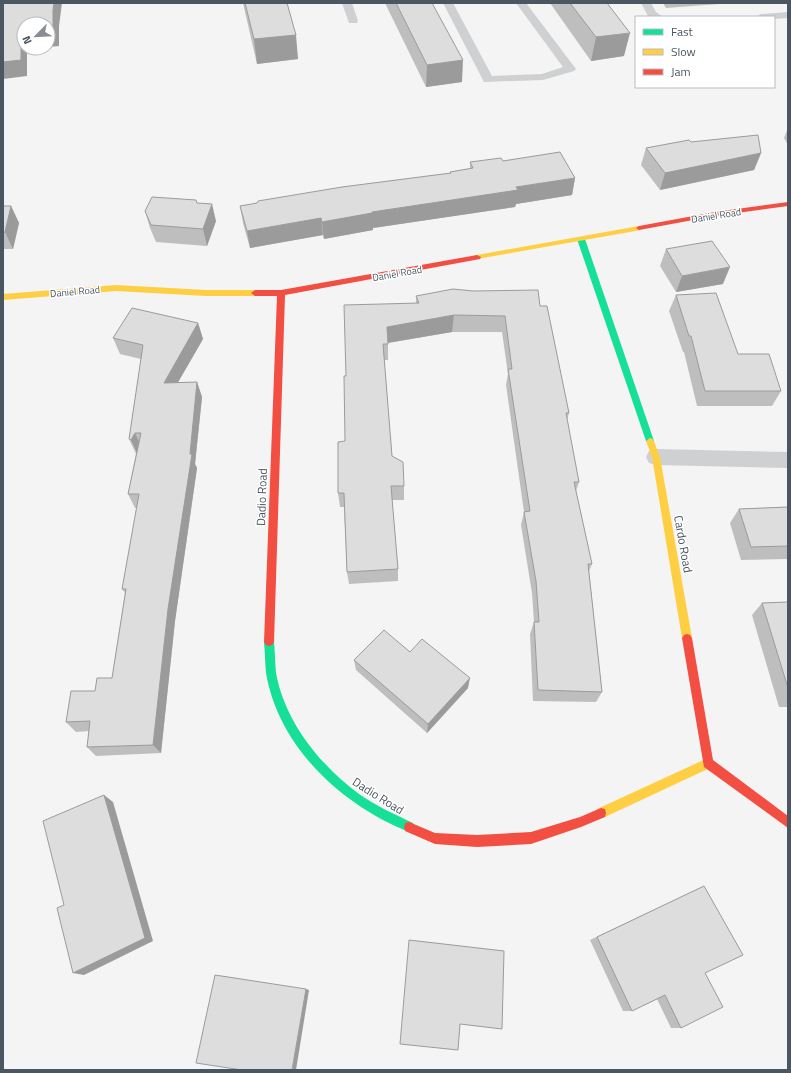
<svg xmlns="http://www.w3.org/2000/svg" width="791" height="1073" font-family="'Titillium Web',sans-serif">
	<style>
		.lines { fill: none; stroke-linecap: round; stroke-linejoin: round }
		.lane { fill: #ced0d2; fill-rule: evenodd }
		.street { fill: #ced0d2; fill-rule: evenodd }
		.fast { fill: #16e098; fill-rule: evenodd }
		.slow { fill: #ffcf43; fill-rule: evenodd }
		.jam { fill: #f24e42; fill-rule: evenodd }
		.wall { fill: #bebebf }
		.shaded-wall { fill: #9b9b9b }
		.building { fill: #ddddde; stroke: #9b9b9b }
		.labels { text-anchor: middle; stroke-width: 3; stroke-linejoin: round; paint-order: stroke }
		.far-street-label { font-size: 10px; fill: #4a5661; stroke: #fff }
		.street-label { font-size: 12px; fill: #4a5661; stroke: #fff }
	</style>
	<rect width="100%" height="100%" fill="#f4f4f4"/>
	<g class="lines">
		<g class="lane">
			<path d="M342,3h10l6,18 -1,2h-8z"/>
			<path d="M443,3h10l39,73 50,-2 21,-7 -47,-64h10l50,66 -2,2 -31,9 -59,2z"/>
			<path d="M641,3h10l5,9 7,5 -15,-1z"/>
			<path d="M788,12v6l-14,1v-2h-18l5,-3z"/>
		</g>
		<path class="street" d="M656,449l132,3v16l-132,-3 -7,-2 -3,-6 3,-6z"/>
		<g class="fast">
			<path d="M579,237h2l4,2 69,202 -1,2 -3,1 -4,-3 -69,-202z"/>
			<path d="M269,638l3,1 2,3c1,10 1,21 2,31 9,49 44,92 83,121 17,12 35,20 54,29l1,4 -1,4 -4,1c-67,-27 -130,-84 -143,-159 -1,-10 -1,-21 -2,-31l2,-3z"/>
		</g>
		<g class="slow">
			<path d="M639,226h2v4l-164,29 -4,-2 4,-2z"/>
			<path d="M116,285l90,5h49l4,3 -4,3h-49l-90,-5 -113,9v-6z"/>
			<path d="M650,438l3,1 7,18 32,181 -2,3 -3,1 -3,-1 -2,-3 -30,-181 -6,-16z"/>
			<path d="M708,758l4,1 1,4 -1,4 -107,50 -4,1 -4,-1 -1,-4 1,-4z"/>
		</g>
		<g class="jam">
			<path d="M788,202v4l-73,10 -76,14 -3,-2 3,-2 76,-14z"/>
			<path d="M477,255l4,2 -1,2 -195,36 -11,347 -2,3 -3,1 -3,-1 -2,-3 13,-346h-22l-4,-3 4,-3h26z"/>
			<path d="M687,634l3,1 2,3 21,122 75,56v12l-84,-61 -22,-129 2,-3z"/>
			<path d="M601,808l4,1 1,4 -1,4 -24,10 -50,17 -54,3 -42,-3 -30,-13 -1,-4 1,-4 4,-1 26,11 42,2 54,-3 49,-15z"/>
		</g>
	</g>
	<g class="wall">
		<path d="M243,3h44l11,56 -41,5z"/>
		<path d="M385,3h47l30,79 -36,5z"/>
		<path d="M550,3h57l17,53 -33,5z"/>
		<path d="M663,3h69l-66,5z"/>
		<path d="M788,128v17l-4,-7z"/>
		<path d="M691,142l70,11 -7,17 -94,20 -19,-25 5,-17z"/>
		<path d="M503,161l72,17 -3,17 -56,9 -1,3 -142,21v2l-49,9 -1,-4 -73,13 -7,-25 -3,-17 210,-33v-1l20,-3v-7z"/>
		<path d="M197,203l19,18 -9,25 -51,-4 -6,-14 -5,-17z"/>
		<path d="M3,206h8l8,17 -6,26h-10z"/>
		<path d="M666,249l57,35 -47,8 -16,-26z"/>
		<path d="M676,295l62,59 43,37 -9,15h-75l-13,-54h-1l-14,-41z"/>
		<path d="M416,296l124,10 29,107 -2,7 12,62 -3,9 16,73 -3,7 13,121 -6,10 -63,-1 -3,-67 4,-12 -2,-29 -11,-68 3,-13 -18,-127 2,-11 -6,-42h-50l-64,11v17h-4l8,96 12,30v14h-12l6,69v12l-49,3 -2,-12 -3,-65h-4l-2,-14 7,-52 1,-65 70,-73z"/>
		<path d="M198,323l5,16 -25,43h19l5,15 -7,67 2,4 -22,153 -14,132 -65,3 -9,-9 2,-16 -13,1 -10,-10 29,-31 17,-13 13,-85 -3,-4 15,-81h-2l-7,-14 8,-40 -7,-15 12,-80 -21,-5 -7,-16z"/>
		<path d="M788,507v52l-47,1 -11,-37 9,-14z"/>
		<path d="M788,602v105h-9l-27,-92 10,-12z"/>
		<path d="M410,652l58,36 -41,45 -71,-63 -2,-10z"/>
		<path d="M704,886l1,87 -24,55h-10l-14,-29 -25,12h-9l-33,-71z"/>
	</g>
	<g class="shaded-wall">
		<path d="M54,3h8l-3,23v20l-11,1v-17l5,-20z"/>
		<path d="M21,33h3v15h14l-11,1v27l-24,3v-17z"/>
		<path d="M630,33l-6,23 -33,5 5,-24z"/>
		<path d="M296,35l2,24 -41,5 -3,-25z"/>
		<path d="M463,60l-1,22 -36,5 1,-22z"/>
		<path d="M761,153l-7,17 -94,20 5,-17z"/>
		<path d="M575,178l-3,17 -56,9 -1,3 -142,21v2l-49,9 -2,-17 50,-10 144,-25z"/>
		<path d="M212,204l4,17 -9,25 -4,-17z"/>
		<path d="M11,206l8,17 -6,26 -8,-17z"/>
		<path d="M321,218l2,17 -73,13 -3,-17z"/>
		<path d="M730,267l-7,17 -47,8 6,-16z"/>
		<path d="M454,315l-2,17 -65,11v-16z"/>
		<path d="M198,323l5,16 -34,59 -5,-15z"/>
		<path d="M197,382l5,15 -7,67 2,4 -22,153 -14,132 -8,-8 15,-136z"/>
		<path d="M135,433l7,15 -4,7 -7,-15z"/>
		<path d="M470,678l-2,10 -41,45 1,-9z"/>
		<path d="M104,795l9,7 40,139 -69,34 -11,-2z"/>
		<path d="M306,989l3,1 -13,80h-4z"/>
	</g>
	<g class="building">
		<path d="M3,3h51l-1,7v20h-5v-6h-24v9h-3v27l-18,2z"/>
		<path d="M245,3h42l9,32 -42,4z"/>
		<path d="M396,3h36l31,57 -36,5z"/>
		<path d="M570,3h37l23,30 -34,4z"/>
		<path d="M758,135l3,18 -96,20 -19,-25 43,-8 2,2z"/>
		<path d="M560,152l15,26 -59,9 2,3 -146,22v1l-50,9 -1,-4 -74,13 -7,-25 17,-3 1,-2 84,-14 109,-14 -1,-1 23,-4 -3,-6 31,-4 2,3z"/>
		<path d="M152,197l44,3 1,3 15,1 -9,25 -52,-4 -6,-14z"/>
		<path d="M3,206h8l-6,26h-2z"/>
		<path d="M712,241l18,26 -48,9 -16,-27z"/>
		<path d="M453,289l20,2 65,-1 2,16h7l22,107h-3l13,69h-5l18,82h-4l14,128 -64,-2 -4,-68h5l-3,-41 -12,-69 6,-1 -22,-142h4l-7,-53 -51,-1 -67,12 1,17h-5l9,112 11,6 1,24h-13l7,83 -51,3 -3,-79h-6v-51l7,-1 -1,-65h2l-2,-71 75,-2 -3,-7z"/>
		<path d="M716,293l22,61h31l12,37h-76l-14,-55h-2l-13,-41z"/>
		<path d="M132,308l66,15 -34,60 33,-1 -7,72h2l-24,155 -15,136 -66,2 3,-26 -24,1 5,-31h24l2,-13h15l14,-89h-4l17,-95h-11l13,-61h-6l-4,7 -2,-1 14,-94 -30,-7z"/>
		<path d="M788,507v39l-37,1 -12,-38z"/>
		<path d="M788,602v86l-26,-85z"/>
		<path d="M384,630l26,22 12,-13 48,39 -42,46 -74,-64z"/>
		<path d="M104,795l41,143 -72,35 -16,-65 7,-3 -21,-84z"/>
		<path d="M704,886l39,69 -38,18 18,34 -42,21 -16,-33 -33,16 -35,-74z"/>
		<path d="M409,940l95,11 -2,78 -42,-5 -2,26 -58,-6z"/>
		<path d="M215,975l91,14 -14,81h-50l-46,-7z"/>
	</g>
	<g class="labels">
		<g class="far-street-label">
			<text transform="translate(716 215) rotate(-9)" y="4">Daniel Road</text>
			<text transform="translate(397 273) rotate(-10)" y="4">Daniel Road</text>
			<text transform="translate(75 291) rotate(-5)" y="4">Daniel Road</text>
		</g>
		<g class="street-label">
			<text transform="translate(262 497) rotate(-88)" y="4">Dadio Road</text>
			<text transform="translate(683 544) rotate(80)" y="4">Cardo Road</text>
			<text transform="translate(378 796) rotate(32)" y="4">Dadio Road</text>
		</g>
	</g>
	<rect width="791" height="1073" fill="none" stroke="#4a5661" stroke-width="8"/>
	<rect x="635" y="16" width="140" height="72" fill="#ffffff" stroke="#b7bbc0"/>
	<rect x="643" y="29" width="20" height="6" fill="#16e098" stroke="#b7bbc0"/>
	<text x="671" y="36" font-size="12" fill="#4a5661">Fast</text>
	<rect x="643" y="49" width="20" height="6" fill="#ffcf43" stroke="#b7bbc0"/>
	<text x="671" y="56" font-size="12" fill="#4a5661">Slow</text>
	<rect x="643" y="69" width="20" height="6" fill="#f24e42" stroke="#b7bbc0"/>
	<text x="671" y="76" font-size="12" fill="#4a5661">Jam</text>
	<g transform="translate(36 36) rotate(246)"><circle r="19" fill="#ffffff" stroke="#b7bbc0"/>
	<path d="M0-3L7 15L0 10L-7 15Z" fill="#868d94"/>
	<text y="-6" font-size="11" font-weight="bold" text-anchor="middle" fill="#4a5661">N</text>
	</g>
</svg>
